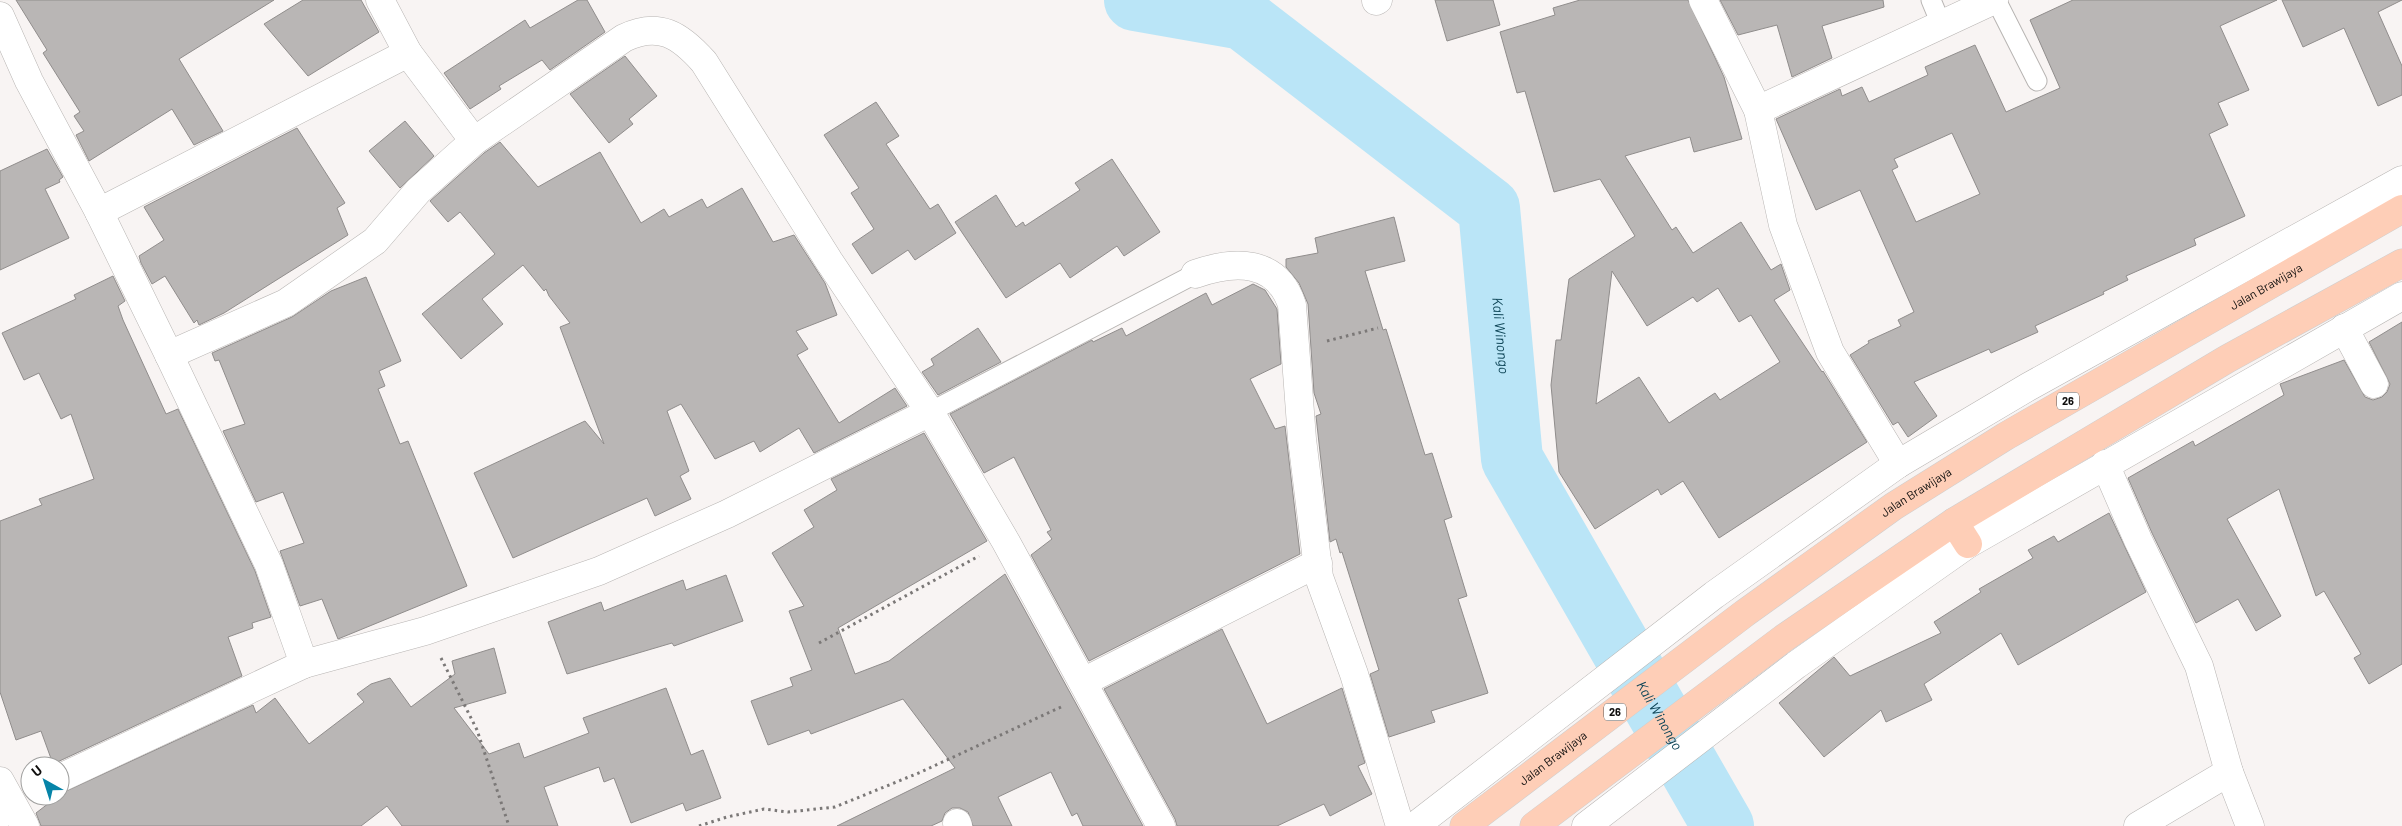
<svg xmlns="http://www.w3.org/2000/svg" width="2402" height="826" font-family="Barlow,sans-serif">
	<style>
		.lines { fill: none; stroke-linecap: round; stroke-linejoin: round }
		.river { stroke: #bae5f7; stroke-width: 62 }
		.building { fill: #b9b6b5; stroke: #908d8c; fill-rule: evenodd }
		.service-casing { stroke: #b8b5b3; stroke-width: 21 }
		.minor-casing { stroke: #b8b5b3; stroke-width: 29 }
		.tertiary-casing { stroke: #b8b5b3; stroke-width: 29 }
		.trunk-casing { stroke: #cfcfcf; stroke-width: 29 }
		.path { stroke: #7b7877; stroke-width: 3; stroke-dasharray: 2.5 4; stroke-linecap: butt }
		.service { stroke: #fff; stroke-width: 19 }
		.minor { stroke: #fff; stroke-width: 28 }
		.tertiary { stroke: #fff; stroke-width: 28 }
		.trunk { stroke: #feceb7; stroke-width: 28 }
		.labels { text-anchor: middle; stroke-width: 4; stroke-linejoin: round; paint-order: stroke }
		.shield { fill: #fff; stroke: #575656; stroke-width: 1 }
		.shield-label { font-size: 11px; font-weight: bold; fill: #0f0e0d }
		.street-label { font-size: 12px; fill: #0f0e0d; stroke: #fff }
		.water-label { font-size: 14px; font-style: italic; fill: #104759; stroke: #fff }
	</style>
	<rect width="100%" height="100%" fill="#f8f4f3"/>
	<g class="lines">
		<path class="river" id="s1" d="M1135,0l108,19 246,189 23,251 211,367"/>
	</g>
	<g class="building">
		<path d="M16,0h258l-95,59 44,72 -29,14 -22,-36 -83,52 -13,-26 8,-4 -10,-15 6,-4 -37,-59 4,-3z"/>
		<path d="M303,0h58l18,32 -71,44 -44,-52z"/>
		<path d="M578,0h9l18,32 -55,38 -8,-10 -43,26 2,3 -31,20 -26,-36 81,-53 5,8z"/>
		<path d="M1435,0h58l7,25 -53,16z"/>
		<path d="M1580,0h108l36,77 18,62 -48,13 -4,-15 -65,19 47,74 4,-3 17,26 48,-31 30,48 10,-6 9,26 -16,10 48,72 1,-1 44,71 -148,96 -36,-57 -22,14 -3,-6 -63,40 -36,-57 -8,-87 5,-45h5l8,-61 66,-43 -35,-57 -46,13 -29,-101 -8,2 -17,-61 55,-17 -2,-7zM1612,271l35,55 46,-29 4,5 21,-14 21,34 12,-7 29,47 -60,38 -5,-7 -46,30 -30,-46 -43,27z"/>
		<path d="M1720,0h163l1,7 -62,19 10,32 -40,19 -15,-52 -39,10z"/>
		<path d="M2073,0h204l-57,26 29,64 -31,13 10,22 -19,9 36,82 -51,23 2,6 -70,31 2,4 -25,12 1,2 -69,32 3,6 -47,21 -2,-4 -75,33 23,34 -29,21 -10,-15 -5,3 -43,-70 19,-12 -1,-2 33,-15 -3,-6 16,-8 -54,-122 -44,20 -40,-91 64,-30 2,7 20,-9 7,15 59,-27 -3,-8 50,-22 31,67 54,-24 -30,-68zM1952,133l28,61 -64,28 -24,-52 6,-3 -4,-8z"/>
		<path d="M2282,0h120l-24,12 24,54v29l-24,11 -34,-78 -41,19z"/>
		<path d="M625,56l32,40 -28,23 4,5 -24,19 -39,-49z"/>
		<path d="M876,102l23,34 -13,8 44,65 8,-5 18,29 -41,27 -7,-10 -36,24 -20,-30 22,-15 -23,-36 8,-5 -35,-53z"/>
		<path d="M405,121l29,35 -34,32 -31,-37z"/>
		<path d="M297,128l48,75 -8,5 11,27 -124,78 -25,12 -2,-5 -3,3 -29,-47 -13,8 -11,-21 -2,-7 25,-16 -20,-33z"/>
		<path d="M500,142l38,45 62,-35 41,71 23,-14 5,8 33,-18 5,9 35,-20 31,54 21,-7 31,48 12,32 -41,16 12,18 -11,6 42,68 56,-35 12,18 -93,47 -15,-25 -39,24 -6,-11 -39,18 -34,-55 -14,7 22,60 -9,5 11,23 -36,17 -8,-18 -134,60 -39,-85 111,-52 19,23 -44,-117 10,-4 -21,-27 -3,-7 -2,2 -21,-26 -41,34 21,25 -42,35 -39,-45 73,-60 -35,-42 -12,10 -18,-21 54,-48z"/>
		<path d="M47,149l16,28 -4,3 1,2 -15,7 24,49 -69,32v-99z"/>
		<path d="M1112,159l48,73 -36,24 -7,-10 -47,32 -10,-15 -54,35 -51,-76 41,-27 20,32 7,-5 2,4 55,-36 -5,-7z"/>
		<path d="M1394,217l11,44 -40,10 18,59 3,-1 39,126 7,-2 20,64 -8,3 23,76 -9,3 30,94 -57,18 4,11 -46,15 -19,-63 9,-4 -37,-118 -2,1 -4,-14 -6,3 -14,-126 5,-2 -7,-21 -6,-89 -9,-21 -13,-16v-8l32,-6 -3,-15z"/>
		<path d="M113,276l12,25 -7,5 5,14 43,94 12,-5 77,162 16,46 -19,6 1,5 -25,9 14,39 -189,88 -12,-33 -25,9 -16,-48v-171l42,-16 -3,-6 55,-20 -23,-65 -10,5 -22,-46 -15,7 -22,-47 74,-34 -2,-4z"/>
		<path d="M366,277l35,84 -22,10 6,15 -7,3 22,55 8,-3 59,145 -129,53 -16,-40 -22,7 -20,-55 24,-8 -21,-51 -27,10 -33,-71 22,-7 -26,-64 -4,1 -3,-8 80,-36 39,-26z"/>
		<path d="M1253,284l12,6 12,19 4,55 -31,15 25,50 10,-3 15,128 -211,107 -58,-106 21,-16 -5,-7 4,-2 -37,-73 -30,16 -34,-59 142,-74 1,2 29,-14 4,8 80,-43 6,12z"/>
		<path d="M2402,322v342l-33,20 -15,-26 7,-4 -37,-63 -8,5 -37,-107 -52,30 54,97 -25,15 -18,-32 -42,24 -44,-90 -24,-55 65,-37 2,5 89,-51 -4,-11 64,-24 21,37 8,3 9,-3 5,-5 3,-8 -21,-42z"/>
		<path d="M978,328l23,34 -63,33 -16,-23 12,-7 -3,-6z"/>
		<path d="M924,433l63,108 -149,87 17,46 34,-13 116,-87 138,252h-60l-6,-13 -5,3 -21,-44 -53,25 14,29h-39l-5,-14 -8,-4h-8l-7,5 -3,8 -11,5h-94l118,-58 -52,-69 -92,35 -2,-4 -41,15 -17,-44 42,-15 -3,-8 22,-8 -23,-59 15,-5 -32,-53 42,-26 -10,-17 33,-20 -6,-11z"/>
		<path d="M2109,513l37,79 -128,73 -17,-32 -77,51 8,16 -46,22 -5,-12 -57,47 -45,-54 55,-46 16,19 91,-43 -7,-11 47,-30 -2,-3 54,-31 -5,-8 26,-14 4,6z"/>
		<path d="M726,575l17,46 -69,25 -2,-3 -105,31 -19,-52 53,-20 3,9 79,-31 3,10z"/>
		<path d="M1222,629l45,95 75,-36 23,75 -7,3 14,28 -42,22 -6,-12 -47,22h-100l-2,-7 -71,-130z"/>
		<path d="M494,648l12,45 -52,15 35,46 30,-11 5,15 65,-25 -6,-15 83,-30 25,67 12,-5 18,48 -35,13 -3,-8 -52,20 -17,-45 -10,4 -5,-15 -55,20 14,39h-156l-15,-20 -26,20h-320l-5,-13 26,-20 191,-88 3,8 19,-15 34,46 55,-42 -7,-8 14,-10 19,-6 21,29 44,-33 -3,-13z"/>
	</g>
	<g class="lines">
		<g class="service-casing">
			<g id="service">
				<path d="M1931,0l10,24"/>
				<path d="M1996,0l41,81"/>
				<path d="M930,412l265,-138"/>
				<path d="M0,820l14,-10"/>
			</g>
		</g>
		<g class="minor-casing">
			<g id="minor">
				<path d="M380,0l28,53 66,88"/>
				<path d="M1703,0l55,110 25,115 47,127 68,112"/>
				<path d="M1376,1l2,-1"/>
				<path d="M0,16l29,65 70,131 70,143 100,210 35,99"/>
				<path d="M1758,110l236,-110"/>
				<path d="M99,212l309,-159"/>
				<path d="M1195,274c40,-14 82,-15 97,31l10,134 17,138 35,97 46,152"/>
				<path d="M2344,328l30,56"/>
				<path d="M169,355l117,-52 89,-62 43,-50 56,-50 150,-103c35,-17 56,-3 80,24l125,199 101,151 76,130 155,284"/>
				<path d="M2105,464l33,76 61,126 30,106 21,54"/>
				<path d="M1083,682l235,-119"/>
				<path d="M60,778l244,-114 121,-33 174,-60 128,-57 203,-102"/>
				<path d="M0,781l25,45"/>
				<path d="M957,823l1,3"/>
				<path d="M2138,826l91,-54"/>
			</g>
		</g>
		<g class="tertiary-casing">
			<g id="tertiary">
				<path d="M1415,826l299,-231 184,-131 130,-77 374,-207"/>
				<path d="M1586,826l210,-161 172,-121 434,-248"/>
			</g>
		</g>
		<g class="trunk-casing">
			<g id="trunk">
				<path d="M1954,522l14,22"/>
				<path id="s2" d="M1464,826l281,-213 149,-107 112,-70 396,-227"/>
				<path d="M1534,826l250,-188 170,-116 273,-163 175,-96"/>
			</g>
		</g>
		<g class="path">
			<path d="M1327,341l51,-13"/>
			<path d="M819,643l160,-87"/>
			<path d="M441,658l36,72 32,96"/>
			<path d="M699,826l28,-9 37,-8 24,3 47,-5 86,-35 140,-65"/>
		</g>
		<use href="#service" class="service"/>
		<use href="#minor" class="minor"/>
		<use href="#tertiary" class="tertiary"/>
		<use href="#trunk" class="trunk"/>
	</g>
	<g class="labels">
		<g class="shield">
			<rect x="2057" y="392.5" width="22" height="17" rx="4"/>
			<rect x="1604" y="703.5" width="22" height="17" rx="4"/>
		</g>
		<g class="shield-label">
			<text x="2068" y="405">26</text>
			<text x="1615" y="716">26</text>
		</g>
		<g class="street-label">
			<text dy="4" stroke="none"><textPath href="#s2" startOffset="968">Jalan Brawijaya</textPath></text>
			<text dy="4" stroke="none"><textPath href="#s2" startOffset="562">Jalan Brawijaya</textPath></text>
			<text dy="4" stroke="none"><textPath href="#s2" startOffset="112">Jalan Brawijaya</textPath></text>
		</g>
		<g class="water-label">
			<text dy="5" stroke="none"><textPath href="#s1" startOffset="548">Kali Winongo</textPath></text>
			<text dy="5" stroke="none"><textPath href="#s1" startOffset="968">Kali Winongo</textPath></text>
		</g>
	</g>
	<g transform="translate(45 781) rotate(321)"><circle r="24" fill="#ffffff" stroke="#9f9f9e"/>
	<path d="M0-4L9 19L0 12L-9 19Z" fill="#0684a8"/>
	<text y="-8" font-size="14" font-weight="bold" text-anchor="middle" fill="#0f0e0d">U</text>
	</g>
</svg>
